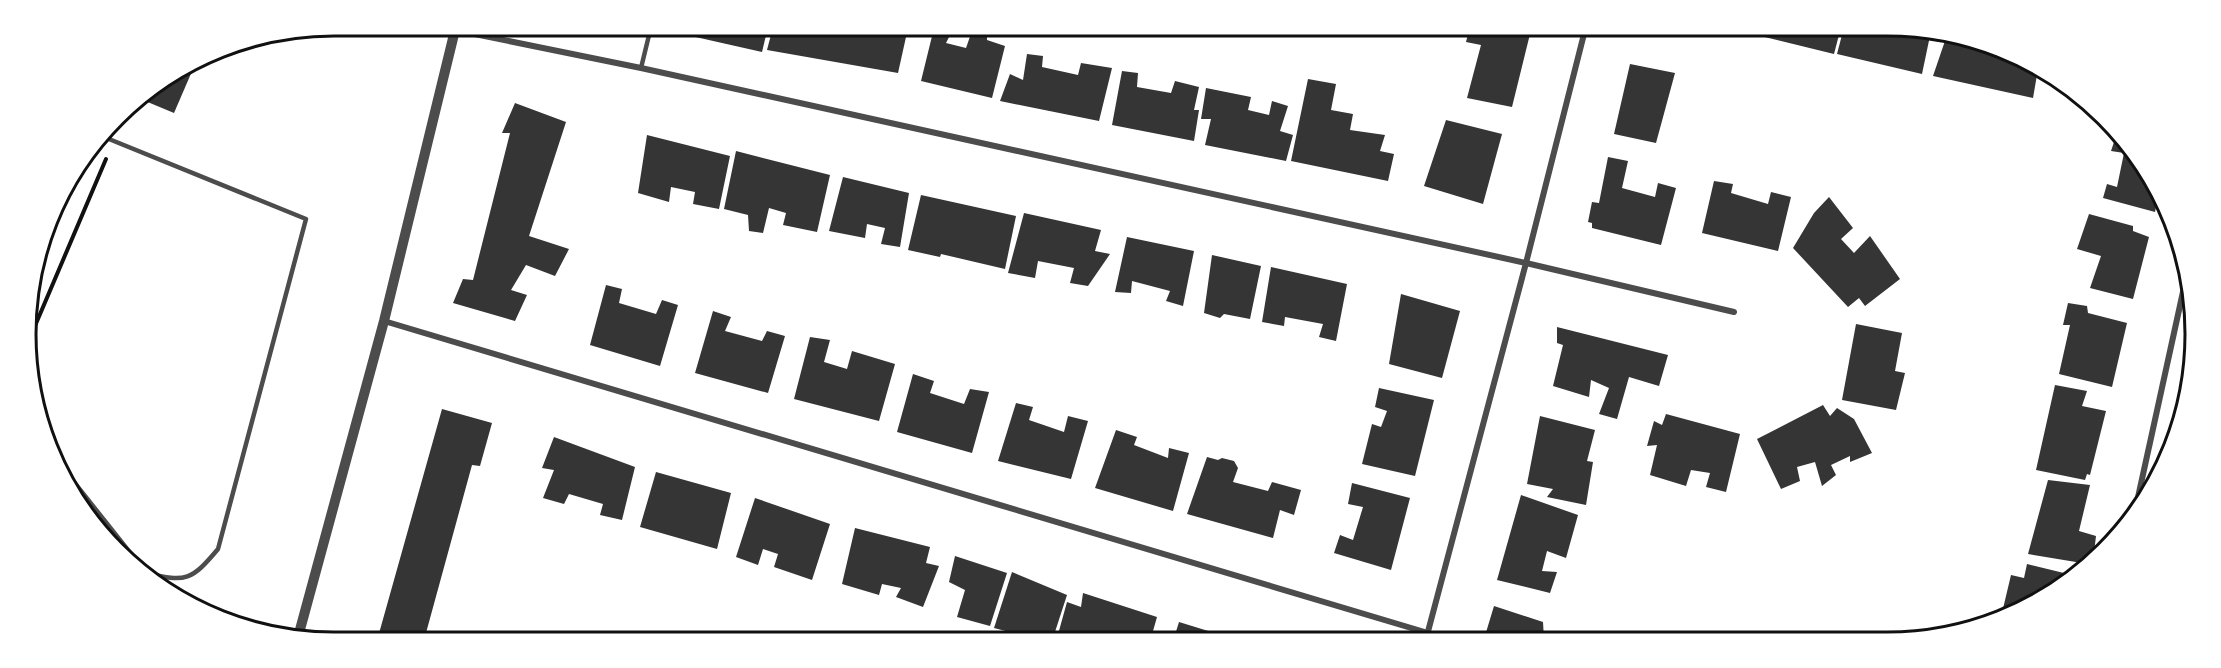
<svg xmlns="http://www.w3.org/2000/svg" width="2221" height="668" font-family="'Fira Sans',sans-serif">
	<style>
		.building { fill: #353535 }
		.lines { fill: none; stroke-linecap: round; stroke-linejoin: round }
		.path { stroke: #111; stroke-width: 4 }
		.service { stroke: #4c4c4c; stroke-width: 4.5 }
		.minor { stroke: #4c4c4c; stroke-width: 6 }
		.tertiary { stroke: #4c4c4c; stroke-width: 10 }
		.rim { fill: none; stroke: #111; stroke-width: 3 }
	</style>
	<rect width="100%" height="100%" fill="#fff"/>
	<g class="building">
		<path d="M661,27h107l-6,25 -102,-23z"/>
		<path d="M773,27l135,1 -10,45 -131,-23z"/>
		<path d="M934,28l18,3 -6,12 20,5 7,-20 14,6v6l18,6 -13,52 -71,-17z"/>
		<path d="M1469,30h62l-19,77 -45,-9 14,-53 -15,-3z"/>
		<path d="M1740,31h100l-6,23z"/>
		<path d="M1843,31h88l-9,43 -85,-20z"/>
		<path d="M1948,32l90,37 -5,29 -100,-22z"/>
		<path d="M1027,54l16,2 -1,11 36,8 3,-12 31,5 -13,53 -99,-20 10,-27 13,6z"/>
		<path d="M196,62l-22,51 -36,-15 4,-3z"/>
		<path d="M1630,64l45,9 -19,70 -42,-9z"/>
		<path d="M1122,71l16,2 -1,14 34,6 4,-12 24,6 -5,23h5l-5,31 -82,-16z"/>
		<path d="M1308,79l28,5 -5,26 22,4 -3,16 35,5 -5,16 14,3 -6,27 -97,-20z"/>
		<path d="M1206,88l45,9 -3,13 21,5 3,-14 16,5 -8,25 13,4 -7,26 -81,-16 6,-26h-10z"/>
		<path d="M515,103l51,19 -37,114 40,13 -14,27 -29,-11 -15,25 16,5 -12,26 -62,-18 10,-24 10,1 37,-147h-8z"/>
		<path d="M1446,120l56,14 -19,70 -59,-18z"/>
		<path d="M647,135l83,21 -11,53 -26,-5 2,-12 -24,-5 -2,15 -31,-9z"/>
		<path d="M2116,136l27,26 15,36 -3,14 -52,-14 4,-14 10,3 7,-34 -13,-2z"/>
		<path d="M736,151l94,24 -13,57 -34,-7 3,-12 -17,-5 -6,25 -14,-2 -1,-16 -24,-6z"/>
		<path d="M1608,157l20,4 -6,27 33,9 3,-14 18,5 -15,57 -69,-17v-5l-4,-1 4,-20 7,1z"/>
		<path d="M843,177l66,16 -9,54 -19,-3 4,-16 -18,-4 -2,14 -36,-7z"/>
		<path d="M1714,181l19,3 -2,9 37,11 3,-12 20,5 -13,54 -76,-18z"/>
		<path d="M921,195l95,21 -11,53 -64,-15 -1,3 -32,-7z"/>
		<path d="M1829,197l24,31 -12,11 13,14 16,-17 30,43 -35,27 -6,-8 -11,9 -55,-59 21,-35z"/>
		<path d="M1024,213l77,17 -6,21 15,3 -22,32 -18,-3 4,-15 -36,-7 -3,17 -27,-5z"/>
		<path d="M2089,214l44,12v5l16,6 -16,62 -43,-11 11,-32 -24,-7z"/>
		<path d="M1127,237l67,14 -11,55 -17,-5 4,-10 -38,-10 -1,12 -16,-1z"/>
		<path d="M1212,255l49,11 -11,53 -26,-5 -4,4 -16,-5z"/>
		<path d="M1271,267l76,17 -11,57 -17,-4 4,-13 -38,-7 -1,9 -22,-4z"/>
		<path d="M606,285l16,4 -3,14 37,11 6,-14 16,5 -18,61 -70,-21z"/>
		<path d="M1401,294l59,17 -18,67 -53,-14z"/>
		<path d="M2068,303l19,3 1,7 39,10 -15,64 -53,-13 11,-49h-7z"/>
		<path d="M713,311l18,6 -6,14 37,10 5,-10 18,5 -17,57 -73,-20z"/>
		<path d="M1856,324l46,9 -7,38 10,2 -9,37 -54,-10z"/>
		<path d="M1557,327l111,28 -9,31 -30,-9 -12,42 -18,-5 10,-26 -18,-8 -2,17 -36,-11 10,-41 -6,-2z"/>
		<path d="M810,337l20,3 -6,22 23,7 5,-18 43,13 -16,57 -85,-22z"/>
		<path d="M913,374l21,7 -4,12 34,11 6,-15 19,3 -17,61 -75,-21z"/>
		<path d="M2055,385l32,6 -5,15 24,5 -16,64 -3,-1 -2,6 -49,-10z"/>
		<path d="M1379,388l55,12 -19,76 -53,-12 10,-40 9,3 6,-16 -12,-4z"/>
		<path d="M1016,403l17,4 -4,13 35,12 4,-16 20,5 -17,58 -73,-18z"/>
		<path d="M1823,405l7,11 7,-8 17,11 18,34 -22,9v-6l-19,9 5,10 -14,11 -7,-24 -18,5 3,14 -19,8 -24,-50z"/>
		<path d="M442,409l50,14 -12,43 -8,-1 -46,168 5,4h-53z"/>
		<path d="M1666,414l74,20 -14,58 -20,-5 4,-14 -19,-3 -5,16 -36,-11 7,-30 -10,1 7,-25 8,4z"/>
		<path d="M1540,416l55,14 -8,31 6,1 -7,43 -39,-8 6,-8 -26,-5z"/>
		<path d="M1116,430l21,7 -3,8 34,13 1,-10 20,5 -16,58 -78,-23z"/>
		<path d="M554,437l81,30 -13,53 -22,-5 3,-11 -34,-10 -5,10 -21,-6 11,-28 -12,-2z"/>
		<path d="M1207,457l11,3 4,-2 12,3 4,7 -5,14 35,9 4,-9 29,8 -7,25 -14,-5 -7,28 -86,-24z"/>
		<path d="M656,472l75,21 -14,56 -77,-22z"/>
		<path d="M2048,480l42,5 -11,46 17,5 -3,25 -5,3 -60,-10z"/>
		<path d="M1352,483l58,15 -19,72 -57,-17 6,-18 13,5 10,-33 -15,-3z"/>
		<path d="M1521,495l57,20 -12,43 -19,-7 -5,20 15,1 -7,21 -53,-13z"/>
		<path d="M755,498l75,26 -18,56 -38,-13 4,-13 -15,-5 -5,16 -22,-8z"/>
		<path d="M855,528l75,19 -4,16 13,3 -16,41 -27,-10 5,-9 -19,-4 -3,11 -37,-11z"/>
		<path d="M955,556l52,17 -17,53 -33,-9 8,-27 -16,-8z"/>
		<path d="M2027,564l41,10 -1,6 -44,31 -22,6 10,-42 13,3z"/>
		<path d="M1012,572l55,23 -14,43h-21l-38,-10z"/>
		<path d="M1083,593l74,24 -6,21h-94l10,-36 14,5z"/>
		<path d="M1494,606l49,16 1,17 -13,-7 -1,7h-46z"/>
		<path d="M1179,622l52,16v1l-57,-1z"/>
	</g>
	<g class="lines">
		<g class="path">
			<path d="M120,116l3,2 -2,6"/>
			<path d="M29,340l77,-181"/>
		</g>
		<g class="service">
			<path d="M641,68l10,-41"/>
			<path d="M104,137l202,82 -88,330c-26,31 -32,34 -71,24"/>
			<path d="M62,467l81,102"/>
		</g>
		<g class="minor">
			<path d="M455,30l186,38 885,195 208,49"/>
			<path d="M384,321l1044,312"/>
			<path d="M2135,511l53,-242"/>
			<path d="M1426,639l100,-376 59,-233"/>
		</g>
		<path class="tertiary" d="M298,637l86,-316 72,-295"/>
	</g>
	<path d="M0 0H2221V668H0ZM334 36H1887A298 298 0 0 1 2185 334V334A298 298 0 0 1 1887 632H334A298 298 0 0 1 36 334V334A298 298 0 0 1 334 36Z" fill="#fff" fill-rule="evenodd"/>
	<path class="rim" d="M334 36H1887A298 298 0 0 1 2185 334V334A298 298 0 0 1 1887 632H334A298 298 0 0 1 36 334V334A298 298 0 0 1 334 36Z"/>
</svg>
